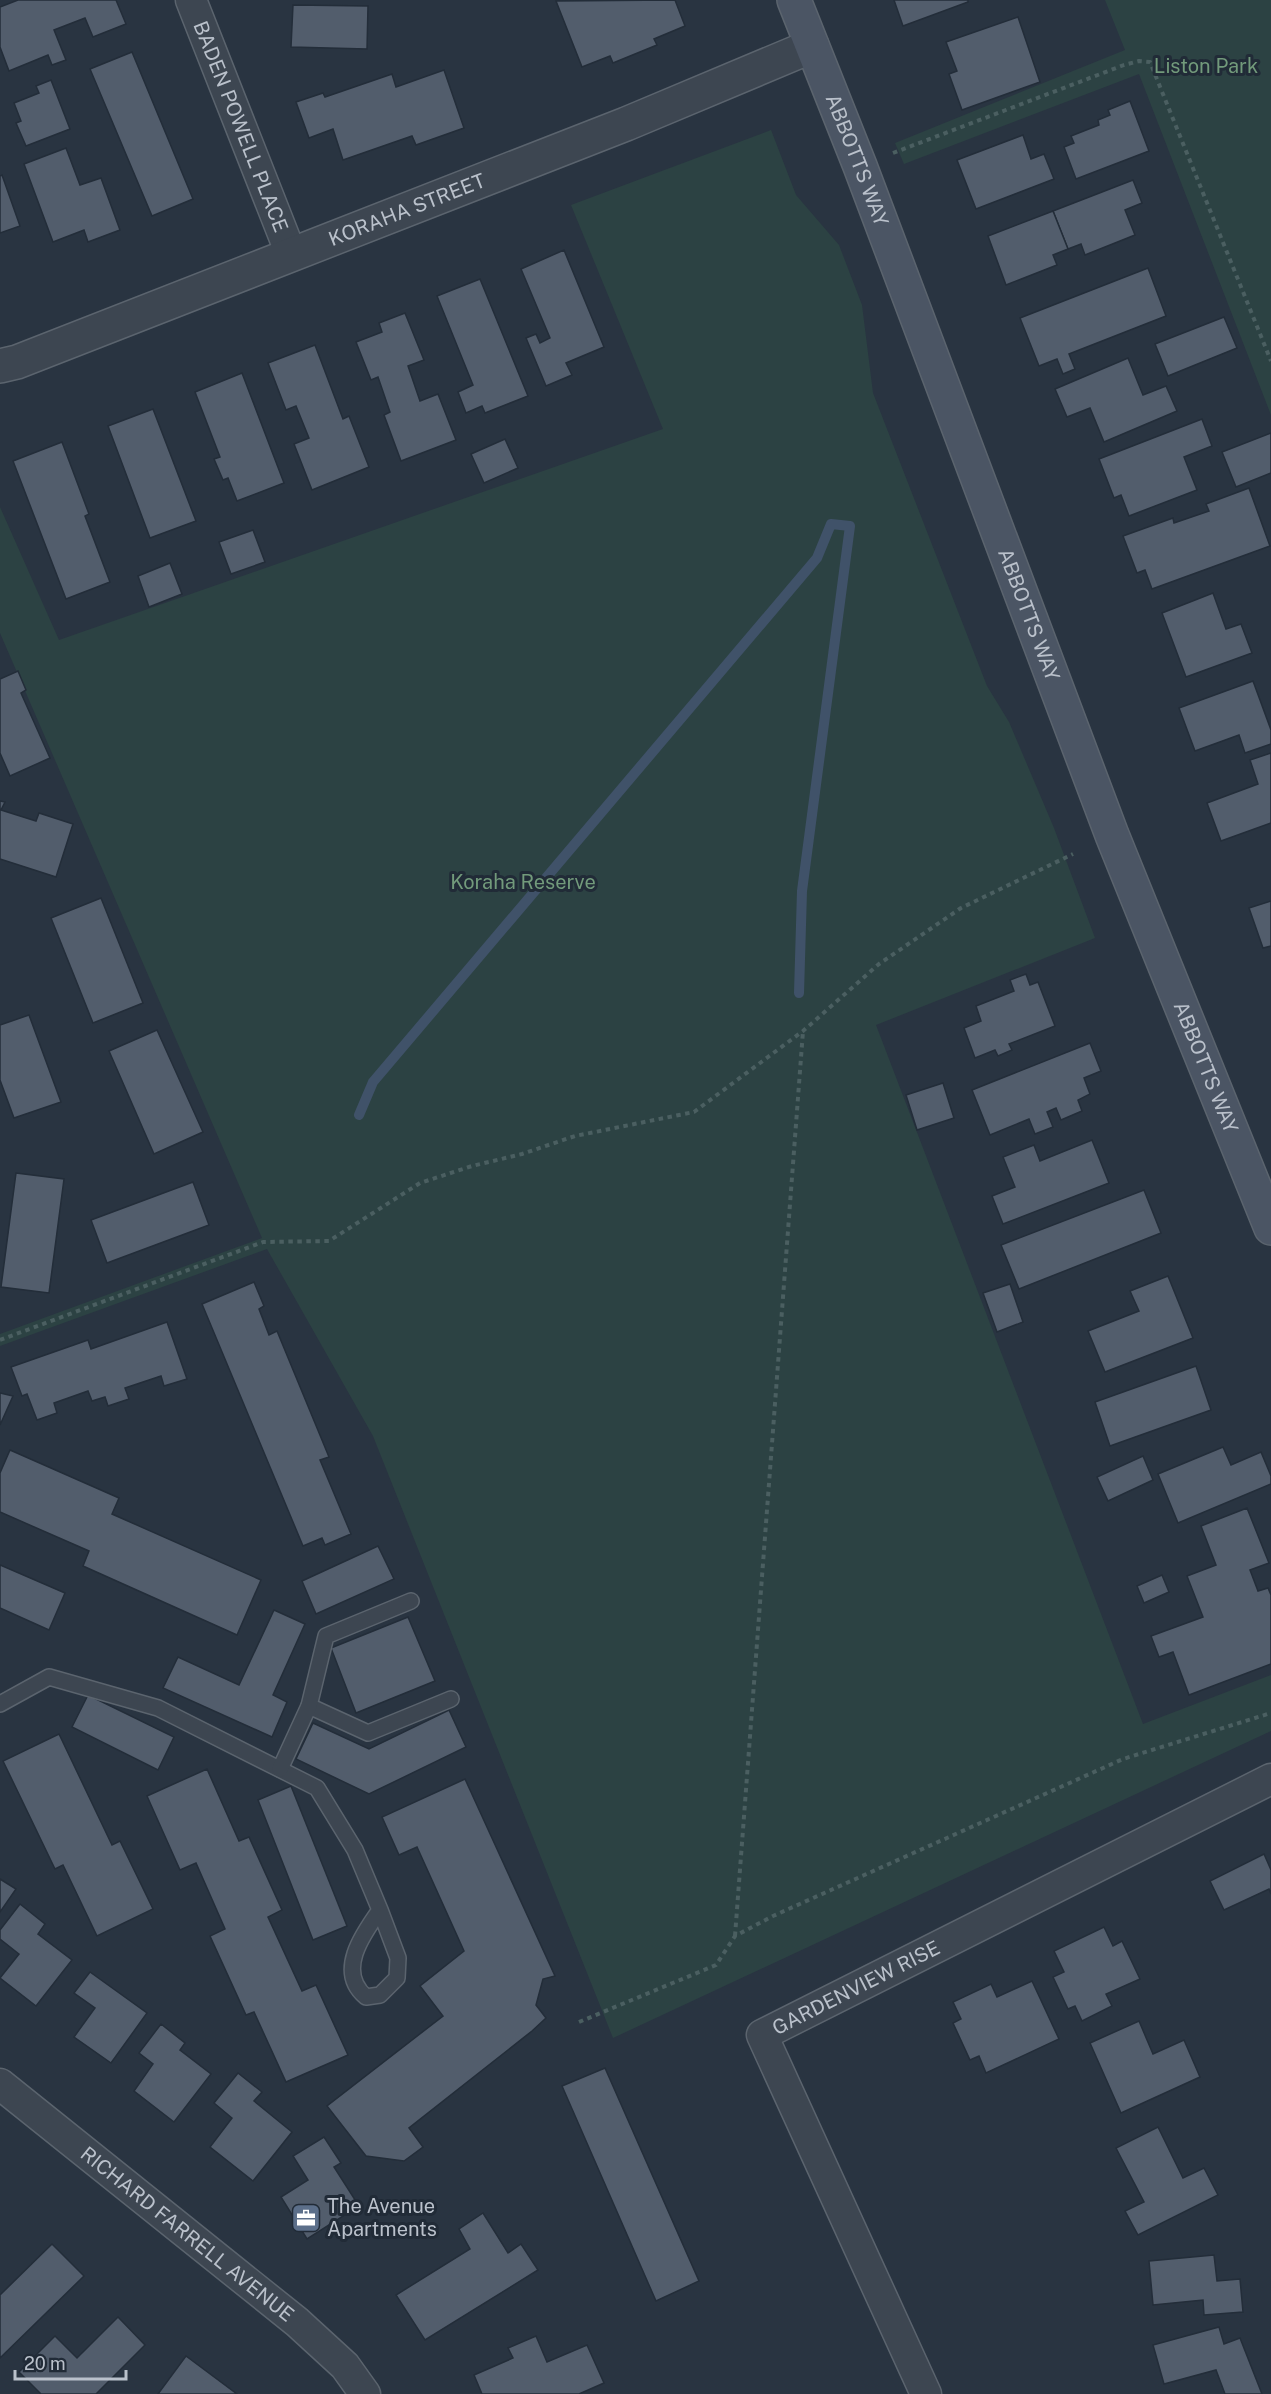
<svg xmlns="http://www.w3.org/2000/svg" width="1271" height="2394" font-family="'Public Sans',sans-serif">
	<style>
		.green { fill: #2c4243 }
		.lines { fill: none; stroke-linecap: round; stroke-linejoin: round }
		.stream { stroke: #405269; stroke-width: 10 }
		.building { fill: #525d6c; stroke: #232d39; stroke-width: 1.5 }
		.service-casing { stroke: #5b646e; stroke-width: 18 }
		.minor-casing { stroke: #5b646e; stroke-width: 33 }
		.tertiary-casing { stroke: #5b646e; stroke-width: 36 }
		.secondary-casing { stroke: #5b646e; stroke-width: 36 }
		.path { stroke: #4b5f61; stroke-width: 4; stroke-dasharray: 4.5 4.5; stroke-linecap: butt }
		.service { stroke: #3d4651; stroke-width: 15 }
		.minor { stroke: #3d4651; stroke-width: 30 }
		.tertiary { stroke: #3d4651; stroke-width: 33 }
		.secondary { stroke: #4b5564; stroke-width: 33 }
		.labels { text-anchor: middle; stroke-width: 6; stroke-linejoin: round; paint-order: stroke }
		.park-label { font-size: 20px; fill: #729a7b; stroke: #212b37 }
		.street-label { font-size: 20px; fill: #bac1cb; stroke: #212b37 }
		.poi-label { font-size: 20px; fill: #bac1cb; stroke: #212b37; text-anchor: start }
	</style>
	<rect width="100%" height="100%" fill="#293441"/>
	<g class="green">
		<path d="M1105,0h166v415l-132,-341 -235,90 -9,-21 230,-93z"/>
		<path d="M771,130l25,65 43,50 23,60 11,88 114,293 22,36 45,106 41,110 -219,87 267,699 128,-49v56l-658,307 -240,-602 -106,-187 -267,97v-12l262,-96 -262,-605v-126l59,133 604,-211 -92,-224z"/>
	</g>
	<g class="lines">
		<path class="stream" d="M359,1115l14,-33 444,-524 14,-34 19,2 -48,365 -3,102"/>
	</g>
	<g class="building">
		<path d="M18,0h98l10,24 -33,13 -8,-19 -31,12 12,30 -14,5 -4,-10 -39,16 -9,-24v-40z"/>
		<path d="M675,0l10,26 -31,13 3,6 -44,18 -3,-7 -28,11 -26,-66z"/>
		<path d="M894,0h74v2l-65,24z"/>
		<path d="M293,5l75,1 -1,43 -76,-2z"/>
		<path d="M1018,17l22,65 -78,28 -13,-36 8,-3 -11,-29z"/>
		<path d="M132,52l61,147 -41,17 -62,-147z"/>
		<path d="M444,70l20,58 -48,17 -4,-9 -69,24 -10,-31 -24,9 -13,-36 27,-9 2,4 67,-23 4,13z"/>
		<path d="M51,80l19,49 -44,17 -10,-23 5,-2 -7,-18 25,-10 -3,-7z"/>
		<path d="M1130,101l19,50 -73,28 -12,-32 10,-4 -3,-7 28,-11 -1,-5 12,-5 -2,-5z"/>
		<path d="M1023,135l8,24 13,-5 10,25 -78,30 -19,-49z"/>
		<path d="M66,148l14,37 21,-7 19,52 -32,12 -4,-12 -31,12 -29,-78z"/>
		<path d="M2,175l18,51 -20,7v-57z"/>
		<path d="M1133,180l9,23 -17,7 10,25 -50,20 -4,-11 -13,5 -15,-38z"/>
		<path d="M1053,211l15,38 -15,6 4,10 -51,20 -18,-49z"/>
		<path d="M564,250l40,97 -38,16 6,12 -26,11 -20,-48 10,-4 4,9 10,-5 -29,-69z"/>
		<path d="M1148,268l18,48 -97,38 6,15 -12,5 -6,-15 -18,7 -19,-48z"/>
		<path d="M480,279l48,117 -43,17 -3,-7 -16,7 -8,-21 15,-7 -36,-89z"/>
		<path d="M405,313l19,47 -16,6 12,35 18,-7 18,46 -55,21 -17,-46 6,-3 -12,-35 -7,3 -15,-38 26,-10 -3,-9z"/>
		<path d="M1224,317l13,31 -69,28 -13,-32z"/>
		<path d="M315,345l28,74 6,-3 20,51 -57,23 -18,-46 15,-6 -13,-32 -10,4 -18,-47z"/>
		<path d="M1128,358l15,37 23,-9 11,25 -73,31 -14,-34 -23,9 -12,-28z"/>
		<path d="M242,373l42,110 -47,18 -9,-23 -5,2 -9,-21 6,-2 -25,-65z"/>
		<path d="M153,409l43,112 -46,17 -42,-112z"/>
		<path d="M1202,419l10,27 -28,11 13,33 -68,26 -8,-21 -7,3 -15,-39z"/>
		<path d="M1271,433v40l-35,14 -14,-35z"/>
		<path d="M505,439l13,29 -34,15 -13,-29z"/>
		<path d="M62,442l27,72 -4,2 25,66 -44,17 -53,-138z"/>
		<path d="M1249,488l21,58 -118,43 -7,-19 -8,3 -14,-37 50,-18 1,5 35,-12 -3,-7z"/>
		<path d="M253,530l12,32 -34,12 -12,-32z"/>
		<path d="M170,563l12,31 -33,13 -11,-31z"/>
		<path d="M1213,593l13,36 15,-5 11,29 -66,24 -24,-64z"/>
		<path d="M18,671l8,19 -5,3 29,65 -40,18 -10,-23v-74z"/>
		<path d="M1253,681l18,49v14l-26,9 -6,-18 -44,16 -16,-43z"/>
		<path d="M1271,753v70l-50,18 -14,-38 51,-19 -8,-24z"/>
		<path d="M0,801l5,1 -4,8 35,11 3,-8 34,11 -17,53 -56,-18z"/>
		<path d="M101,898l42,105 -50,20 -42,-105z"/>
		<path d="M1271,901v45l-8,2 -14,-40z"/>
		<path d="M1026,974l4,11 8,-3 17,44 -46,18 3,6 -14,6 -3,-6 -20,8 -11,-30 17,-7 -5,-15 38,-15 -4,-11z"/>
		<path d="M29,1015l32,87 -47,16 -14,-38v-55z"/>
		<path d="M157,1030l46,102 -49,22 -45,-103z"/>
		<path d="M1090,1043l11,28 -17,7 6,16 -12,6 4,11 -21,9 -5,-12 -9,4 6,15 -18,7 -6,-15 -39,16 -18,-45z"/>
		<path d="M943,1083l11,35 -37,12 -11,-35z"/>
		<path d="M1092,1140l17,43 -106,41 -11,-28 23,-9 -12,-30 31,-12 6,16z"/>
		<path d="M16,1173l48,6 -15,114 -48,-6z"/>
		<path d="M193,1182l16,43 -102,38 -16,-43z"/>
		<path d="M1144,1190l17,43 -142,56 -18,-44z"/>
		<path d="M1168,1276l25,62 -88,34 -17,-41 51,-20 -9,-20z"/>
		<path d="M254,1282l10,24 -5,3 10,26 8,-4 52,126 -9,3 31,74 -26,11 -3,-7 -19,8 -101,-242z"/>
		<path d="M1010,1284l13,38 -26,10 -14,-39z"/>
		<path d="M167,1322l20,57 -23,7 -3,-10 -36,12 4,11 -21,7 -3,-9 -13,4 -4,-10 -34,12 3,10 -20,7 -10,-26 -5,2 -11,-29 77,-27 3,9z"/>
		<path d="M1196,1366l15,44 -101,36 -15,-44z"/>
		<path d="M0,1393l13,3 -13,29z"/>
		<path d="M1223,1447l8,18 30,-13 10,24v8l-93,39 -20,-49z"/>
		<path d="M10,1450l109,48 -7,16 149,66 -24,55 -154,-69 6,-15 -89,-39v-39z"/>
		<path d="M1143,1456l10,24 -45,21 -11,-24z"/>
		<path d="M1247,1508l22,55 -19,7 8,21 10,-3 3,7v69l-82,31 -16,-43 -14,5 -8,-21 52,-19 -16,-41 29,-11 -15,-39z"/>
		<path d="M378,1546l16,33 -78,35 -14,-33z"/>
		<path d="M0,1565l65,28 -16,37 -49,-22z"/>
		<path d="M1162,1575l7,17 -25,11 -7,-17z"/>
		<path d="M274,1610l31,14 -32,71 14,7 -15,35 -109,-49 15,-31 61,28z"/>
		<path d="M408,1617l27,64 -79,32 -25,-65z"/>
		<path d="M88,1695l86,42 -16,33 -86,-43z"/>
		<path d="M449,1710l17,37 -97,47 -73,-35 17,-36 56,26z"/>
		<path d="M59,1734l53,111 8,-4 33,68 -56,27 -34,-71 -8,4 -52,-108z"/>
		<path d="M207,1769l32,72 10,-4 33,73 -14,7 34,74 14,-6 32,70 -62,27 -32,-70 -8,3 -36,-79 15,-7 -29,-66 -16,7 -33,-74z"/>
		<path d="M465,1779l90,197 -12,3 -7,26 10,13 -14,13 -123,97 14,19 -19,14 -38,-5 -39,-50 116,-90 -23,-30 44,-35 -47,-104 -18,8 -17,-38z"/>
		<path d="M291,1786l56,140 -34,14 -55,-140z"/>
		<path d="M1264,1854l7,16v24l-2,-5 -45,21 -14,-29z"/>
		<path d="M0,1879l16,10 -16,23z"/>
		<path d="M20,1904l25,20 -7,10 34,26 -36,46 -36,-28 19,-24 -19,-15v-9z"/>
		<path d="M1104,1927l9,19 9,-5 18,38 -34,15 6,12 -30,15 -7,-15 -7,3 -15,-32 11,-5 -10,-21z"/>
		<path d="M90,1972l57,41 -36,50 -37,-26 21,-29 -21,-15z"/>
		<path d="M1032,1981l27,58 -73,34 -7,-17 -9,4 -17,-37 8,-4 -8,-17 38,-18 6,13z"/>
		<path d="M1139,2021l14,33 31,-14 16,37 -79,36 -31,-70z"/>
		<path d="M161,2024l24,19 -5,7 31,24 -37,48 -40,-31 19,-27 -14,-11z"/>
		<path d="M605,2068l94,213 -43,20 -94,-215z"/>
		<path d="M238,2073l24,19 -8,9 38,31 -39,49 -43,-34 22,-29 -18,-15z"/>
		<path d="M1158,2127l25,51 21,-10 14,27 -80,40 -13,-24 19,-9 -28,-54z"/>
		<path d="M324,2137l17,26 -7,4 25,39 -52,33 -26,-42 27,-17 -15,-24z"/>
		<path d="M483,2213l25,40 13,-9 17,26 -113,70 -29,-45 74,-46 -11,-20z"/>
		<path d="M52,2244l32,32 -84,82v-63z"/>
		<path d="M1214,2255l3,26 23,-2 3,33 -39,3 -1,-15 -50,5 -4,-44z"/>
		<path d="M118,2317l27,28 -49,49h-55l-22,-22 36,-36 22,22z"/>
		<path d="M1219,2327l5,17 16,-6 22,56h-37l-9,-24 -52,14 -11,-39z"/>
		<path d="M536,2336l11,26 40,-17 17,38 -25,11h-97l-8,-19 39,-17 -5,-10z"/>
		<path d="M186,2356l51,38h-79z"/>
	</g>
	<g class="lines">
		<g class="service-casing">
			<g id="service">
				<path d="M0,1704l49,-27 109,31 159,80 38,62 25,60 18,48 -1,20 -17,17 -14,2c-30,-25 -4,-62 14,-87"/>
				<path d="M309,1706l59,27 83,-34"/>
				<path d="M280,1769l29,-63 17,-70 85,-35"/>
			</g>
		</g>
		<g class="minor-casing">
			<g id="minor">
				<path id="s1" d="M191,0l100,254"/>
				<path id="s2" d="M0,2084l297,238 48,44 20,28"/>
				<path id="s3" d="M926,2394l-164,-359 509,-256"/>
			</g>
		</g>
		<g class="tertiary-casing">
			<g id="tertiary">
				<path id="s4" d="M0,366l17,-4 609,-238 186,-78"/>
			</g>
		</g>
		<g class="secondary-casing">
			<g id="secondary">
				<path id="s5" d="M794,0l66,166 252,669 159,393"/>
			</g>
		</g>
		<g class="path">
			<path d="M893,153l231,-88 15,-4 11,1 121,299"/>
			<path d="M0,1340l263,-98 66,-1 91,-58 52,-17 50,-12 53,-18 119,-24 109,-81 76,-67 82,-56 112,-54"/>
			<path d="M735,1936l68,-905"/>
			<path d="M579,2022l137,-57 19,-29 38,-20 350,-157 148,-46"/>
		</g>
		<use href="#service" class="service"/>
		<use href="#minor" class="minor"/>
		<use href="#tertiary" class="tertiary"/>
		<use href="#secondary" class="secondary"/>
	</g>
	<defs>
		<g id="office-square" transform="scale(1.5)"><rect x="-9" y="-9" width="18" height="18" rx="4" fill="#5c6f8a" stroke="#212b37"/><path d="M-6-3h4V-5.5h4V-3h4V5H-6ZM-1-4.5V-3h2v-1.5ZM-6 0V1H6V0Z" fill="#fff"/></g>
	</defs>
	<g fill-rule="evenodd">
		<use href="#office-square" x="306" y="2218"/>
	</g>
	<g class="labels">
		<g class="park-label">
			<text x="1206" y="73">Liston Park</text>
			<text x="523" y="889">Koraha Reserve</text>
		</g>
		<g class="street-label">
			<text dy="7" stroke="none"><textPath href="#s1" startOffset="136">BADEN POWELL PLACE</textPath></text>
			<text dy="7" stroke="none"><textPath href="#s5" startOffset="172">ABBOTTS WAY</textPath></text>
			<text dy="7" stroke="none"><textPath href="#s4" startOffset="436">KORAHA STREET</textPath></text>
			<text dy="7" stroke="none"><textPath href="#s5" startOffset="658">ABBOTTS WAY</textPath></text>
			<text dy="7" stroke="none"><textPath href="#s5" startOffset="1144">ABBOTTS WAY</textPath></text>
			<text dy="7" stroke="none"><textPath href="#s3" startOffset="500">GARDENVIEW RISE</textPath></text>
			<text dy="7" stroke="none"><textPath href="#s2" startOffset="240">RICHARD FARRELL AVENUE</textPath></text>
		</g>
		<g class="poi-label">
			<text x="327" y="2213">The Avenue<tspan x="327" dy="23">Apartments</tspan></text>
		</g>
	</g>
	<path d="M15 2370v9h111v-9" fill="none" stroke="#bac1cb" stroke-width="3"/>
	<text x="24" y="2370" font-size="18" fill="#bac1cb" stroke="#212b37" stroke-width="4.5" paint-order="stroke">20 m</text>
</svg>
